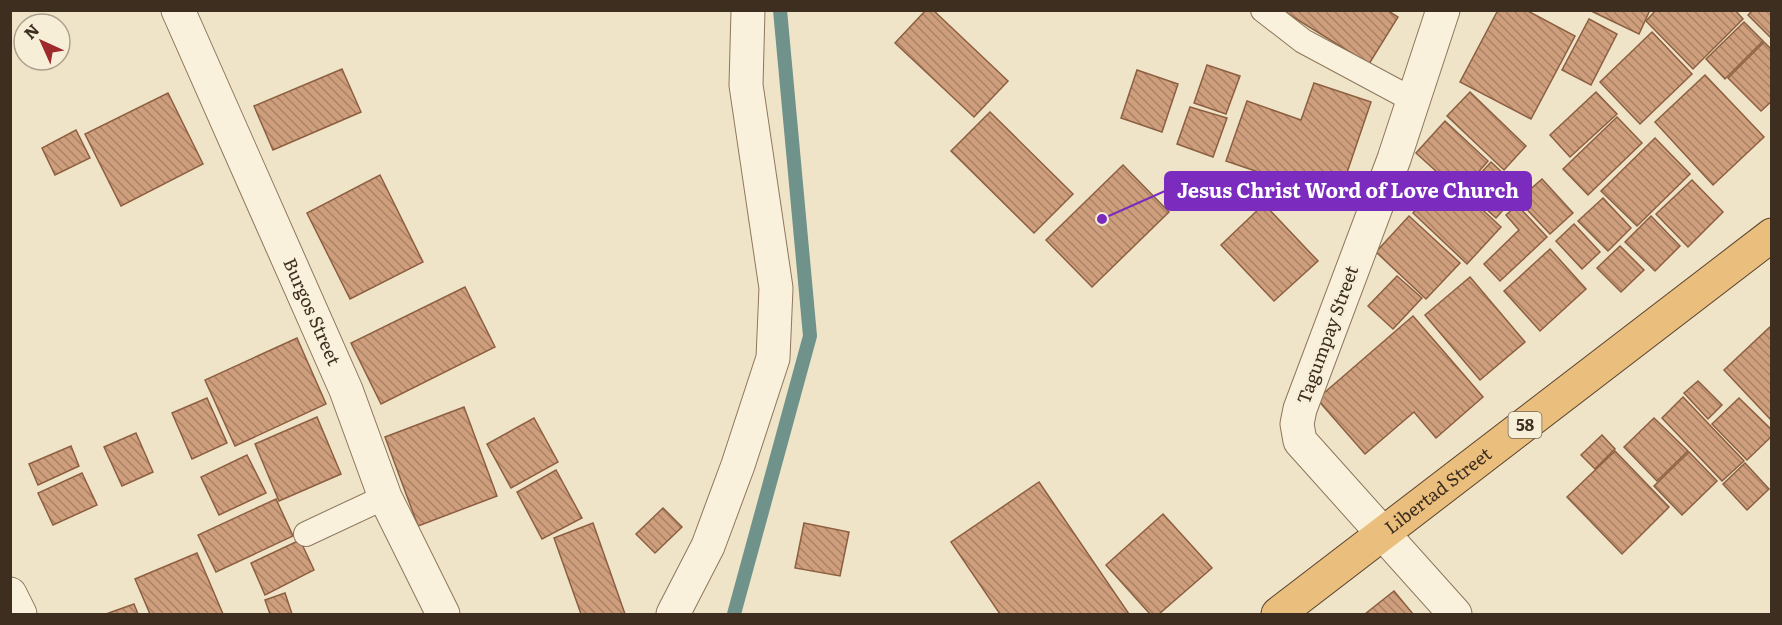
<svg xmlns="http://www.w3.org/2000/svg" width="1782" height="625" font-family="Literata,serif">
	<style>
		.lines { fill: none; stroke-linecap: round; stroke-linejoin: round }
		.stream { stroke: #6f938a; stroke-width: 14 }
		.building { fill: url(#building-back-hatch); stroke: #8d5f41; stroke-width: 1.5 }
		.service-casing { stroke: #8d765c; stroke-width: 26 }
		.minor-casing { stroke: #8d765c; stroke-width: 35 }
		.trunk-casing { stroke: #5b4430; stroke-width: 35 }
		.service { stroke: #faf1dc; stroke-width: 24 }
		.minor { stroke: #faf1dc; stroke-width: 33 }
		.trunk { stroke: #eabe7c; stroke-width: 33 }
		.labels { text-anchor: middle; stroke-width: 5; stroke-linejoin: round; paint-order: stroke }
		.shield { fill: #f7eed8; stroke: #756857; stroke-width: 1.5 }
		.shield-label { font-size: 16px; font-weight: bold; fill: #3d2e20 }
		.street-label { font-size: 18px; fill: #3d2e20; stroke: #f7eed8 }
		.leader { fill: none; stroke: #7b2cbf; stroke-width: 2 }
		.callout-dot { fill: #7b2cbf; stroke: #f7eed8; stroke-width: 2 }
		.callout { fill: #7b2cbf; stroke: #7b2cbf; stroke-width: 2 }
		.callout-label { font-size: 20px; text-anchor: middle; font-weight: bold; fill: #fff }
	</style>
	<defs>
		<pattern id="building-back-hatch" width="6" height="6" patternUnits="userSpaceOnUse" patternTransform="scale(1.5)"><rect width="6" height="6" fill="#cf9f7d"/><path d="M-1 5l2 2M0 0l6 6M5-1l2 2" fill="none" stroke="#a98266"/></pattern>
	</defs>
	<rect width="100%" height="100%" fill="#f0e4c8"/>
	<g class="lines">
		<path class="stream" d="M734,614l76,-278 -30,-326"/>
	</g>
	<g class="building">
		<path d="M926,10h7l75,71 -34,36 -79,-74z"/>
		<path d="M1286,10h101l11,7 -29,47 -84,-52z"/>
		<path d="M1498,10h28l49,26 -44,83 -71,-37z"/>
		<path d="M1589,10h61l-11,24z"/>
		<path d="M1656,10h79l8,9 -50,50 -47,-48z"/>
		<path d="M1753,10h19v29l-24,-24z"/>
		<path d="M1589,19l28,15 -26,51 -29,-15z"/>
		<path d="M1744,22l19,19 -38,38 -19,-20z"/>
		<path d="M1652,32l40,42 -52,50 -40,-42z"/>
		<path d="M1764,42l8,8v51l-11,10 -33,-33z"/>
		<path d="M1207,65l33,11 -14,38 -32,-11z"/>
		<path d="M342,69l19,43 -88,38 -19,-44z"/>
		<path d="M1137,70l41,14 -16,48 -41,-14z"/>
		<path d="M1705,75l59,62 -51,48 -58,-63z"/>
		<path d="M1314,83l57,19 -33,97 -112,-38 21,-60 54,19z"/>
		<path d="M1470,92l56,54 -22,24 -57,-54z"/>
		<path d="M1596,92l21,22 -47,43 -20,-22z"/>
		<path d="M168,93l35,71 -82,42 -36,-72z"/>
		<path d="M1190,107l37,11 -14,39 -36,-13z"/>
		<path d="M990,112l83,82 -39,39 -83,-82z"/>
		<path d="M1617,117l25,26 -54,52 -25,-26z"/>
		<path d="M1445,121l43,40 -28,32 -44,-40z"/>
		<path d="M76,130l14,28 -35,17 -13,-27z"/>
		<path d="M1655,138l35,36 -53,52 -36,-35z"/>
		<path d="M1491,162l30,28 -25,28 -31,-28z"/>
		<path d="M1123,165l46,47 -77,75 -46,-47z"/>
		<path d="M380,175l43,87 -73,37 -43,-86z"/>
		<path d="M1542,179l31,34 -23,21 -32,-34z"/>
		<path d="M1692,180l31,32 -35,35 -32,-33z"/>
		<path d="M1440,183l24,22 6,-7 31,29 -34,37 -54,-51z"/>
		<path d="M1603,198l28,30 -23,23 -30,-30z"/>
		<path d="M1264,204l54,57 -44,40 -53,-56z"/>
		<path d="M1517,205l30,32 -47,44 -16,-17 35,-34 -13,-15z"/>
		<path d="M1409,216l51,47 -34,36 -50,-47z"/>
		<path d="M1651,216l29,30 -25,25 -30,-29z"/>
		<path d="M1574,224l26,28 -18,17 -26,-28z"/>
		<path d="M1620,246l24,24 -23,22 -24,-24z"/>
		<path d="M1550,249l36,40 -46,42 -36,-40z"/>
		<path d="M1397,276l25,22 -29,31 -25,-23z"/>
		<path d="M1470,277l55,65 -45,38 -55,-65z"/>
		<path d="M465,287l30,60 -114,57 -30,-61z"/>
		<path d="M1413,316l70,81 -47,41 -22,-26 -49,42 -48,-55z"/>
		<path d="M1772,325v96l-48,-51z"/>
		<path d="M297,338l29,66 -91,42 -30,-66z"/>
		<path d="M1698,381l24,24 -14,14 -24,-26z"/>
		<path d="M1683,397l61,64 -22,20 -60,-63z"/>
		<path d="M207,398l20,45 -35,16 -20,-46z"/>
		<path d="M1739,398l33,32v6l-25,24 -35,-36z"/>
		<path d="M464,407l33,89 -79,30 -33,-89z"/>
		<path d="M317,417l24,57 -62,27 -24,-57z"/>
		<path d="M534,418l24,44 -47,26 -24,-44z"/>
		<path d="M1654,418l34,33 -31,30 -33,-34z"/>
		<path d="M136,433l17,39 -31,14 -18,-39z"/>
		<path d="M1602,435l13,14 -20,20 -14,-14z"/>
		<path d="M71,446l8,20 -41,19 -9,-21z"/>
		<path d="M1615,451l54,56 -47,47 -55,-57z"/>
		<path d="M1689,452l28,29 -35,34 -28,-29z"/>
		<path d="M247,455l19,38 -47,22 -18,-38z"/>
		<path d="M1745,463l24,26 -22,21 -24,-26z"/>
		<path d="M556,470l26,48 -40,21 -25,-47z"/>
		<path d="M82,473l15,32 -44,20 -15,-32z"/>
		<path d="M1039,482l90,132h-129l-49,-72z"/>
		<path d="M276,499l17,37 -77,36 -18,-37z"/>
		<path d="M663,508l19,19 -27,26 -19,-19z"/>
		<path d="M1163,514l49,54 -53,46h-9l-44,-49z"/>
		<path d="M593,523l32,91h-44l-27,-76z"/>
		<path d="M804,523l45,9 -9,44 -45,-8z"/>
		<path d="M300,540l14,30 -49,25 -14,-32z"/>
		<path d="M197,553l26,61h-73l-15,-35z"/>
		<path d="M1394,591l19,23h-48z"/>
		<path d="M285,593l7,21h-22l-5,-14z"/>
		<path d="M134,604l4,10h-32z"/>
	</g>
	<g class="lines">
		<g class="service-casing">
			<g id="service">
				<path d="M1263,10l40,31 110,59"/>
				<path d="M306,534l79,-37"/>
			</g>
		</g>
		<g class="minor-casing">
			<g id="minor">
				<path id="s1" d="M178,10l168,380 39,107 58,117"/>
				<path d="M1443,10l-49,149 -94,250 -3,15 3,17 155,173"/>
				<path d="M10,594l10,20"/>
				<path d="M673,614l35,-68 30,-81 35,-107 3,-70 -30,-203 2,-75"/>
			</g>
		</g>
		<g class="trunk-casing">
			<g id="trunk">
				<path id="s2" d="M1278,614l494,-379"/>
			</g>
		</g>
		<use href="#service" class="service"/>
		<use href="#minor" class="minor"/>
		<use href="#trunk" class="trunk"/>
	</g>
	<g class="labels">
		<rect class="shield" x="1508.5" y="412" width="33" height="26" rx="4.5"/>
		<g class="shield-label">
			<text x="1525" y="431">58</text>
		</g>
		<g class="street-label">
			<text dy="6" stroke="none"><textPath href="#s1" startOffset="330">Burgos Street</textPath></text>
			<text transform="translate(1328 335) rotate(-70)" y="6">Tagumpay Street</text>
			<text dy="6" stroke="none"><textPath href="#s2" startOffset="202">Libertad Street</textPath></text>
		</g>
	</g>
	<path class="leader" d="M1102 219L1165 191"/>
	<circle class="callout-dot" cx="1102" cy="219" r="6"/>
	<rect class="callout" x="1165" y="172" width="366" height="38" rx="6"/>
	<g class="callout-label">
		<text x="1348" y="198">Jesus Christ Word of Love Church</text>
	</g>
	<rect width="1782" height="625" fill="none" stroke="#3d2e20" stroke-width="24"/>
	<g transform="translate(42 42) rotate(315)"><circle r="28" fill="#f7eed8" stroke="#ada18e" stroke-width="1.5"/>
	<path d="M0-4.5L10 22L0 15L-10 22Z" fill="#9e2a2b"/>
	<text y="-9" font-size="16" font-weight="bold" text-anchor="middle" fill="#3d2e20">N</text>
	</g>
</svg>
